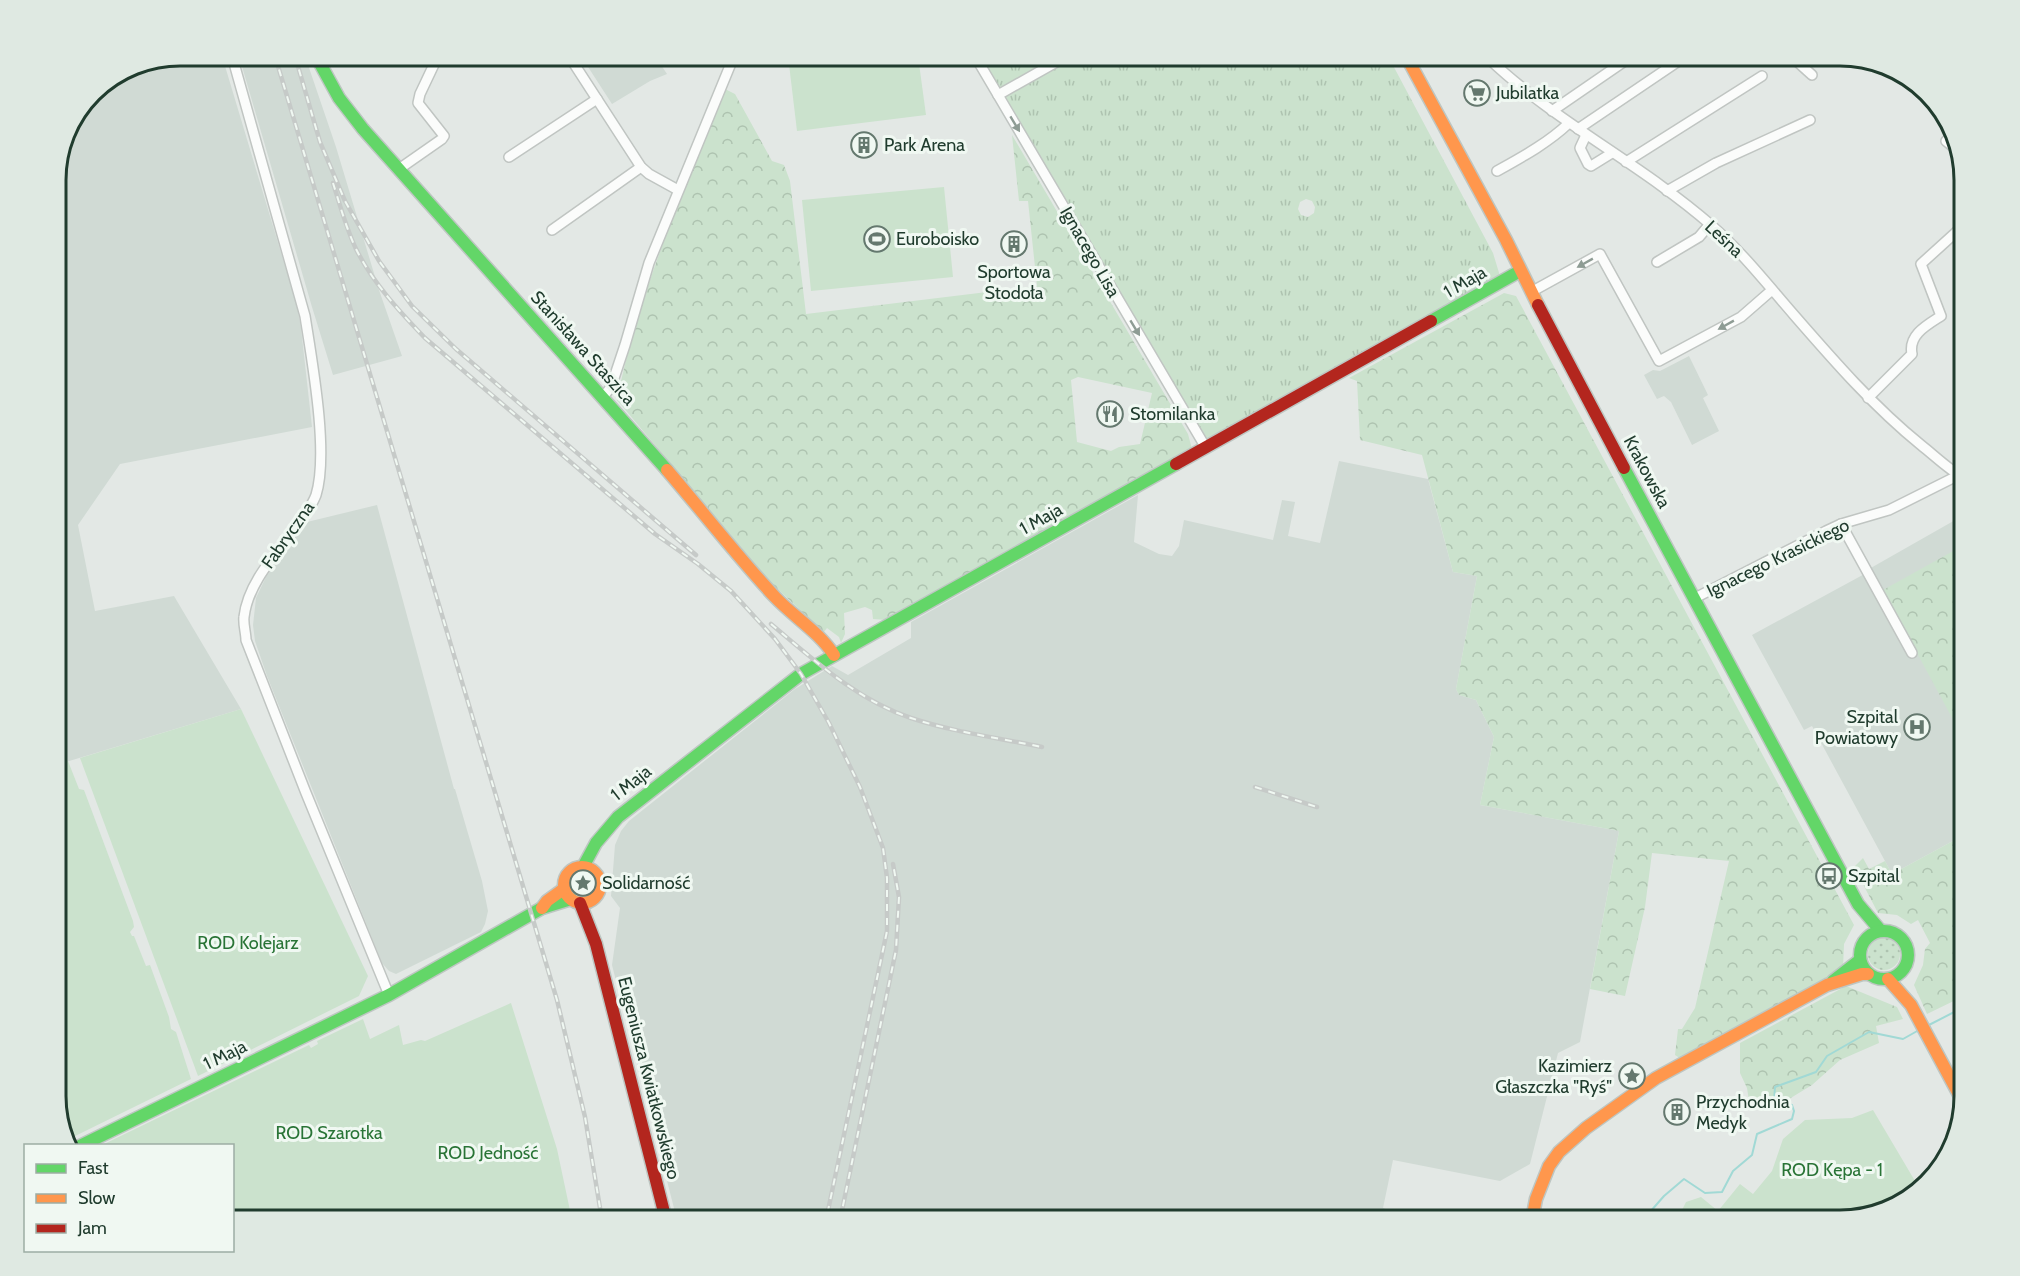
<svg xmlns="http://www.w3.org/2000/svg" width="2020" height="1276" font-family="Cabin,sans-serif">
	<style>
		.built { fill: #d0dad4 }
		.grass { fill: url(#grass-dots) }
		.forest { fill: url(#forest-crowns); fill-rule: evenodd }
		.park { fill: url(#park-tufts); fill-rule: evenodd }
		.garden { fill: #cbe2cd }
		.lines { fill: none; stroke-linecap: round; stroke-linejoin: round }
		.stream { stroke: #a1d9d5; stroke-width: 2 }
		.street-casing { stroke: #c0c5c2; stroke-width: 12 }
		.fast-casing { stroke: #bec6c2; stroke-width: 15 }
		.slow-casing { stroke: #bec6c2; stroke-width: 15 }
		.jam-casing { stroke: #bec6c2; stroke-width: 15 }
		.street { stroke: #fbfcfb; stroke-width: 9 }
		.fast { stroke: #63d668; stroke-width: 12 }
		.slow { stroke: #ff974d; stroke-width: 12 }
		.jam { stroke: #b3261e; stroke-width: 12 }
		.rail-casing { stroke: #c6cac8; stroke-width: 4.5 }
		.rail { stroke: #f0f8f2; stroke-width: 2; stroke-dasharray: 7; stroke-linecap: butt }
		.oneway { fill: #8e9c94 }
		.labels { text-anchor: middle; stroke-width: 6; stroke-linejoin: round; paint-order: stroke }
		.poi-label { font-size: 18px; fill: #203c2e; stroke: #f0f8f2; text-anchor: start }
		.street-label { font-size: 18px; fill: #203c2e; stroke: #f0f8f2 }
		.park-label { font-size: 18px; fill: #297436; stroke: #f0f8f2 }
		.rim { fill: none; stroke: #203c2e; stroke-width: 3 }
	</style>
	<defs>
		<pattern id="grass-dots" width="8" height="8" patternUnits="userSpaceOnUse" patternTransform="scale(1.5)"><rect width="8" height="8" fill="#cbe2cd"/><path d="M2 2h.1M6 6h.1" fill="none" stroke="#aec3b0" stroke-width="1.8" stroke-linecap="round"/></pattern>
		<pattern id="forest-crowns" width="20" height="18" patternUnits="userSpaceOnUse" patternTransform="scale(1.5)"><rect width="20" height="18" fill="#cbe2cd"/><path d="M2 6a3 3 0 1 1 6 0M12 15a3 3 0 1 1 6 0" fill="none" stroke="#aec3b0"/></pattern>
		<pattern id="park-tufts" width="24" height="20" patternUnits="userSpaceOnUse" patternTransform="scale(1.5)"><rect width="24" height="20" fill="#cbe2cd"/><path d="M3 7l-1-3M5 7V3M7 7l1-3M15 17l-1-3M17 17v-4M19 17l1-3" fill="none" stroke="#aec3b0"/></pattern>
	</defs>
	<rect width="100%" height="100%" fill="#e3e8e5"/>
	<g class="built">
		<path d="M180,56h42l75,250 4,22 11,99 -192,37 -42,61 17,86 79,-15 67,113 -185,56v-592l9,-41 27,-40 41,-27z"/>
		<path d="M239,56h66l31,91 43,143 23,66 -69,19 -21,-68z"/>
		<path d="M581,56h74l12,18 -17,7 -38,23z"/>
		<path d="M1689,356l19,39 -5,3 16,33 -27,14 -21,-43 -7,-6 -7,3 -13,-24 9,-5 7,1z"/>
		<path d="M1339,461l89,18 25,93 24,4 -21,113 3,6 17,5 18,37 -14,68 139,26 -39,211 -22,11 -28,111 -30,17 -107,-21 -10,48 5,2 -2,10h-709l-65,-255 8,-57 -9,-12 4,-51 6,-14 8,-10 166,-132 37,-23 16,9 63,-37v-16l227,-127 -4,47 25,12 13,2 7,-10 5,-26 89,20 9,-40 13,2 -7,34 32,7z"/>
		<path d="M377,505l77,284h1l27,92 6,30 -3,13 -4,8 -85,42 -7,-3 -7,-8 -115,-287 -12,-35 -2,-16 3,-27 10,-21 41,-55z"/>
		<path d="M1964,515v287l-2,2 2,6v25l-72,39 -80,-148 -8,4 -52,-95 118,-64 -1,-2z"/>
	</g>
	<g class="grass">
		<circle cx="582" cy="885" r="10"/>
		<circle cx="1884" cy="954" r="16"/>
	</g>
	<g class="forest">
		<path d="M725,89l10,5 37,67 12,4 6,16 16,133 231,-28 -9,-85h-9l-7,-66 176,299 4,15 -305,171 -14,-1 -1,-9 -7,-3 -21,6 1,21 -4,9 -2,-6 -12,-9 -3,4 -54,-50 -153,-182c22,-109 66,-208 108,-311zM1078,377l74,16 -12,51 -21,3 -8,4 -34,-9 -6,-62z"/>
		<path d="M1504,293l12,3 338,629 -10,19 -1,24 -19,13 -143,78 -6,-4 3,-26h4l13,-21 34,-147 -77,-8 -7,54 -20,89 -35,-7 29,-158 -139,-26 14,-68 -18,-37 -17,-5 -3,-6 21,-113 -24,-4 -31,-117 -62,-15 -3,-59 -8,-3z"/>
		<path d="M1964,545v195l-81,-150z"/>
		<path d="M1964,835v161l-37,18 -13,-29 9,-20 2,-16 5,-6 -12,-23 -7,4 -14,-9 -19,-2 -24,-46 9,-9 6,11 16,-8 7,13z"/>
		<path d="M1846,986l51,21 6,12 -27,7 3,17 -39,17 -28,25 -36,22h-26l-3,-19 -7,-15v-30z"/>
	</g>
	<path class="park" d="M978,56h410l105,197 7,23 -290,164h-4zM1306,199l6,2 3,6 -1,6 -6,4 -7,-2 -3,-6 2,-7z"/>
	<g class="garden">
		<path d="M788,56h130l8,59 -129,16z"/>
		<path d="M944,187l9,90 -142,14 -9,-91z"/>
		<path d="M241,709l127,267 -9,20 -161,80 -118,-318z"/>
		<path d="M68,761l11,28 5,1 49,131 1,6 -4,5 2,4h2l12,30 4,-1 19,52 2,12 5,3 15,47 -124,61 -11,-37v-338z"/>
		<path d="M511,1003l46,146 15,71h-339l-1,-74 -130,-1 207,-100 2,3 7,-4 -1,-3 46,-22 7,20 29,-14 4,20 18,-5 4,1z"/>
		<path d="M1873,1110l42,71 -33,22 -9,9 -33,8h-163l9,-18 15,-5 17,14 22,-27 13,10 19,-23 11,-32 22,-19 47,-2z"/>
	</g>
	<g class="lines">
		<g class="stream">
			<path d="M1927,1026l37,-19"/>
			<path d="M1643,1220l21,-24 20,-17 21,14 17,-1 11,-21 19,-16 5,-21 35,-15 2,-8 -2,-6 -18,-4 1,-14 41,-15 11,-16 42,-24 34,7 16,-9"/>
		</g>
		<g class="street-casing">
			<g id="street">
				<path d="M232,56l73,260c7,45 24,137 11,179 -4,11 -12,21 -19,31 -20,27 -49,56 -53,91 -1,7 2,16 2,23l60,153 83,202"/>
				<path d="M569,56l72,111 8,7 29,16"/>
				<path d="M975,56l231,392"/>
				<path d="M1486,56c67,65 154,107 225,169 31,27 56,59 83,90 40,46 80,92 127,130 14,11 28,25 43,33"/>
				<path d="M1791,56l21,19"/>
				<path d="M998,95l69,-39"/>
				<path d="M1552,111l80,-55"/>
				<path d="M1578,129l108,-73"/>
				<path d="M1586,135l-6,13 8,16 3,2 21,-13"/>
				<path d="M1946,141l10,8"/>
				<path d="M509,157l88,-58"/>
				<path d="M1626,162l136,-86"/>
				<path d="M399,169l43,-30 2,-3 -26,-33 2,-9 18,-38"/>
				<path d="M1497,171c25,-14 51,-28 72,-48"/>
				<path d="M1667,191l49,-28 94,-43"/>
				<path d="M552,230l89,-63"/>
				<path d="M1657,262l42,-25 11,-13"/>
				<path d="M1531,292l69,-38 59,107 82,-44 31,-27"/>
				<path d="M603,397l8,-10 14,-42 24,-82 85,-207"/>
				<path d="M1868,398l44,-44c-4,-19 15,-29 29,-38l-20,-52 43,-39"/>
				<path d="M1841,524l71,129"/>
				<path d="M1695,598l131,-67 15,-7 48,-14 70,-35"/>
				<path d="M1900,1204l5,-3"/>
			</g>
		</g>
		<g class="fast-casing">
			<g id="fast">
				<path d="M316,56l23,42 24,31 304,341"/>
				<path d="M1431,321l89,-50"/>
				<path d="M1624,468l234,436 22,26"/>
				<path d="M583,867l13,-24 22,-26 183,-143 375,-210"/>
				<circle cx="1884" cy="955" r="24"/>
				<path d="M1833,981l27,-21"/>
				<path d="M80,1146l309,-151 153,-87 29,-9"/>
			</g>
		</g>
		<g class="slow-casing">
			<g id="slow">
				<path d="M1406,56l100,184 32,65"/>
				<path d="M667,470c36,42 70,86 108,127 19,20 44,35 59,58"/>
				<circle cx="582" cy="885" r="18"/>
				<path d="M542,908l5,-7 18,-13"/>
				<path d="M1888,979l23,26 52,97"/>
				<path d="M1532,1220l4,-21 13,-33 10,-14 27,-24 70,-50 171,-93 35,-11h6"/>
			</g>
		</g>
		<g class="jam-casing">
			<g id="jam">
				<path d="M1538,305l86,163"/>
				<path d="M1176,464l255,-143"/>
				<path d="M580,903l16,41 70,276"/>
			</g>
		</g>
		<use href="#street" class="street"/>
		<use href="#fast" class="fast"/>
		<use href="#slow" class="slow"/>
		<use href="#jam" class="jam"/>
		<g class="rail-casing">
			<g id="rail">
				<path d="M275,56l282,944 28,117 17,103"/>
				<path d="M295,56l25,86 25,59 34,60 33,45 44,43 240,206"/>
				<path d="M333,183c7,22 13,45 23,66 17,34 43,62 69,89l230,196 43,30 33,27 44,48 26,35 28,49 31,64 23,61 4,30v53l-61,289"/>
				<path d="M771,624c43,36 86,76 140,94 42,14 88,20 131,29"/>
				<path d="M1255,787l62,20"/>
				<path d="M840,1220l56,-270 3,-53 -6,-33"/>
			</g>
		</g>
		<use href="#rail" class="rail"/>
	</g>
	<defs><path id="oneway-solid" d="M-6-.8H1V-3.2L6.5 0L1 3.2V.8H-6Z" transform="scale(1.5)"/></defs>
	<g class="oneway">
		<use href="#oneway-solid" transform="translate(1015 124) rotate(59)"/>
		<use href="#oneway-solid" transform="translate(1585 263) rotate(151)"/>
		<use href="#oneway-solid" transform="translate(1726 325) rotate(151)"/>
		<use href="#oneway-solid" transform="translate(1135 328) rotate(59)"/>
	</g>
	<defs>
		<g id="supermarket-ring" transform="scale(1.35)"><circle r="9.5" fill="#f0f8f2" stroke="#64786e" stroke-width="1.5"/><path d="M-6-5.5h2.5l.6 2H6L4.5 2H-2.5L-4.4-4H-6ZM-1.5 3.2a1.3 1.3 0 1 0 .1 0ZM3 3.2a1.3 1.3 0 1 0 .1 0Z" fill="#64786e"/></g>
		<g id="building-ring" transform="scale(1.35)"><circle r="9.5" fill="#f0f8f2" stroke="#64786e" stroke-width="1.5"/><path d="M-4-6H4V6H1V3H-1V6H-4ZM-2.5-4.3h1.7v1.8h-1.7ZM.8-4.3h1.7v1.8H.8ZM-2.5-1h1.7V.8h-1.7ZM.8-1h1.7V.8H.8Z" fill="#64786e"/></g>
		<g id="stadium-ring" transform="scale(1.35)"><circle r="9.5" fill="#f0f8f2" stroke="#64786e" stroke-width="1.5"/><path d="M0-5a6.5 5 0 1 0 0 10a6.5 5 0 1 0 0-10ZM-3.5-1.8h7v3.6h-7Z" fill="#64786e"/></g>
		<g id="restaurant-ring" transform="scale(1.35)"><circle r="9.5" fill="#f0f8f2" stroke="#64786e" stroke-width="1.5"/><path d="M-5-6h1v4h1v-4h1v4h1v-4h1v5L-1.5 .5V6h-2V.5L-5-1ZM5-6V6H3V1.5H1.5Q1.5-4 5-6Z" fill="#64786e"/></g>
		<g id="hospital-ring" transform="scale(1.35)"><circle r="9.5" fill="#f0f8f2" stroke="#64786e" stroke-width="1.5"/><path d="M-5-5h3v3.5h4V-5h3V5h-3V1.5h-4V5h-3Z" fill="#64786e"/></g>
		<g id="bus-ring" transform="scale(1.35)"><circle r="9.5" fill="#f0f8f2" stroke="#64786e" stroke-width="1.5"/><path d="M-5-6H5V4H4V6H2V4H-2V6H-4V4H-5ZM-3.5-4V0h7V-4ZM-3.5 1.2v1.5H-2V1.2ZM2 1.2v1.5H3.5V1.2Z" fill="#64786e"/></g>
		<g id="sight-ring" transform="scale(1.35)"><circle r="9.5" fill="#f0f8f2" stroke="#64786e" stroke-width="1.5"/><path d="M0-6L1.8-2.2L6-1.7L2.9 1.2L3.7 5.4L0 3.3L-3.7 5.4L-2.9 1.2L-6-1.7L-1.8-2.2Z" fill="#64786e"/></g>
	</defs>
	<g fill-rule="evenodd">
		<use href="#supermarket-ring" x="1477" y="93"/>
		<use href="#building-ring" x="864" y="145"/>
		<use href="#stadium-ring" x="877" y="239"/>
		<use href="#building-ring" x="1014" y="244"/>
		<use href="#restaurant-ring" x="1110" y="414"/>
		<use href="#hospital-ring" x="1917" y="727"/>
		<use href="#bus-ring" x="1829" y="876"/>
		<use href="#sight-ring" x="583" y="883"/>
		<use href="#sight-ring" x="1632" y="1076"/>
		<use href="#building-ring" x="1677" y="1112"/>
	</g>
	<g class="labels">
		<g class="poi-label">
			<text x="1496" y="99">Jubilatka</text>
			<text x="884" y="151">Park Arena</text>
			<text x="896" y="245">Euroboisko</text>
			<text x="1014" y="278" text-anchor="middle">Sportowa<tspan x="1014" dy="21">Stodoła</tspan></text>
			<text x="1130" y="420">Stomilanka</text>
			<text x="1898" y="723" text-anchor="end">Szpital<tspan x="1898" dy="21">Powiatowy</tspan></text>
			<text x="1848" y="882">Szpital</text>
			<text x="602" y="889">Solidarność</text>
			<text x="1612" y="1072" text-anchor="end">Kazimierz<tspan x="1612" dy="21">Głaszczka "Ryś"</tspan></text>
			<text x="1696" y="1108">Przychodnia<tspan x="1696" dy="21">Medyk</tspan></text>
		</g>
		<g class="street-label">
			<text transform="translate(1724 239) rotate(43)" y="6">Leśna</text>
			<text transform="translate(1090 252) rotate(60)" y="6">Ignacego Lisa</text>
			<text transform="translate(1465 282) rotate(-30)" y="6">1 Maja</text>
			<text transform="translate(583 348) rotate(48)" y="6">Stanisława Staszica</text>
			<text transform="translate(1647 472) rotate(62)" y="6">Krakowska</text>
			<text transform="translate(1041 519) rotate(-29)" y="6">1 Maja</text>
			<text transform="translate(288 535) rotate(-55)" y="6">Fabryczna</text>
			<text transform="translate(1778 558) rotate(-26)" y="6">Ignacego Krasickiego</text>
			<text transform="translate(631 783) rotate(-38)" y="6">1 Maja</text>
			<text transform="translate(225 1055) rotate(-26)" y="6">1 Maja</text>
			<text transform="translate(649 1078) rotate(76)" y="6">Eugeniusza Kwiatkowskiego</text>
		</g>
		<g class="park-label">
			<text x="248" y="949">ROD Kolejarz</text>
			<text x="329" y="1139">ROD Szarotka</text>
			<text x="488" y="1159">ROD Jedność</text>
			<text x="1832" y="1176">ROD Kępa - 1</text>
		</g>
	</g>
	<path d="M0 0H2020V1276H0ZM180 66H1840A114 114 0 0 1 1954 180V1096A114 114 0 0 1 1840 1210H180A114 114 0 0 1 66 1096V180A114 114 0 0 1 180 66Z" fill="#dfe9e2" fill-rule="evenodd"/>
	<path class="rim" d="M180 66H1840A114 114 0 0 1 1954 180V1096A114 114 0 0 1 1840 1210H180A114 114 0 0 1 66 1096V180A114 114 0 0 1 180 66Z"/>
	<rect x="24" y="1144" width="210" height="108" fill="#f0f8f2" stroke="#9dada4" stroke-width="1.5"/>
	<rect x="36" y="1164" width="30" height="9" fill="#63d668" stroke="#9dada4" stroke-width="1.5"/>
	<text x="78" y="1174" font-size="18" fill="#203c2e">Fast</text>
	<rect x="36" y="1194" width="30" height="9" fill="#ff974d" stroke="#9dada4" stroke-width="1.5"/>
	<text x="78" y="1204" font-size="18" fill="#203c2e">Slow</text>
	<rect x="36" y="1224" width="30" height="9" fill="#b3261e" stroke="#9dada4" stroke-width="1.5"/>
	<text x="78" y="1234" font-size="18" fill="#203c2e">Jam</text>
</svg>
